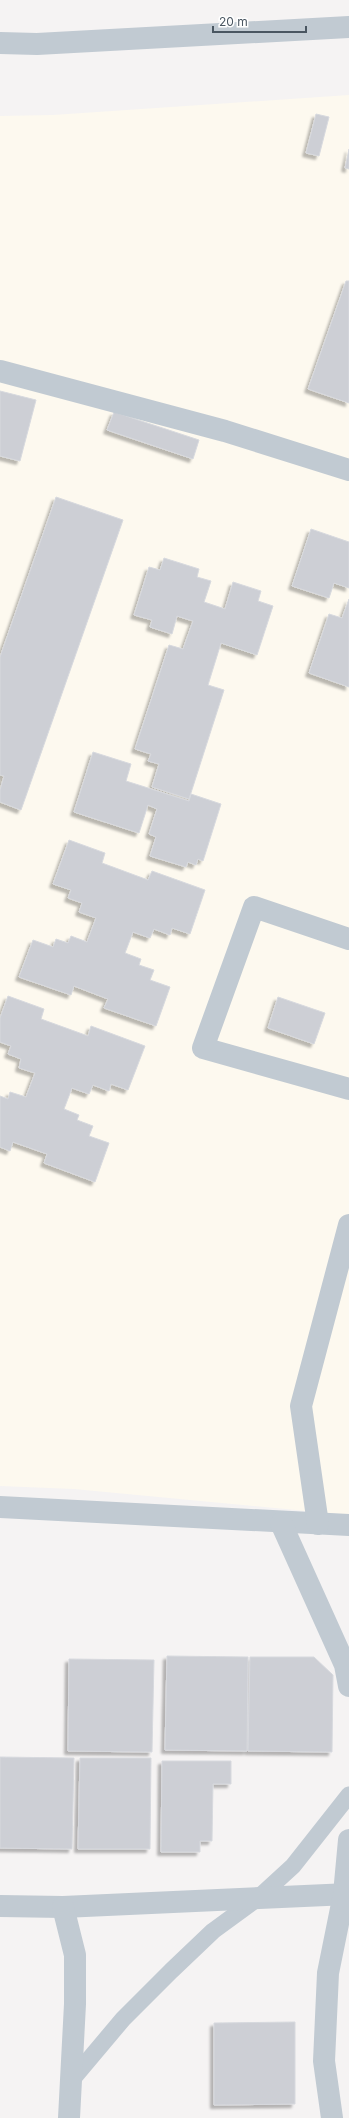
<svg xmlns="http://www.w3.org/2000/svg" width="349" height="2118" font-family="Inter,sans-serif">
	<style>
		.commercial { fill: #fdf9ef }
		.building { fill: #cdcfd5; stroke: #d7d9de; filter: url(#shadow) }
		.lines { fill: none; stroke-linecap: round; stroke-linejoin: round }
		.lane { stroke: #c1cad2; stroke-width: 17 }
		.street { stroke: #c1cad2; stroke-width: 22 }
	</style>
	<defs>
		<filter id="shadow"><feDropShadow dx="-3.5" dy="3.5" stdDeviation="1" flood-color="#0004"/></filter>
	</defs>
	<rect width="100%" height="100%" fill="#f5f3f3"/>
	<path class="commercial" d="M349,95v1420l-275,-26 -74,-3v-1370l53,-1z"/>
	<g class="building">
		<path d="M316,114l13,3 -10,39 -13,-3z"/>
		<path d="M349,149v20l-4,-1z"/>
		<path d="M346,281h3v122l-41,-14z"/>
		<path d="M0,391l36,9 -16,61 -20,-5z"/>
		<path d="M114,412l85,28 -6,19 -86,-29z"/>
		<path d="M56,497l67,23 -102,290 -21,-8v-12l4,-14 -4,-1v-118z"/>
		<path d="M311,529l38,13v46l-15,-5 -5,15 -37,-12z"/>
		<path d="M164,558l35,11 -2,8 14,4 -7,21 21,7 8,-27 28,9 -3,10 15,5 -16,49 -36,-12 -13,42 16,5 -35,109 -37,-12 7,-23 -11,-3 3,-7 -16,-5 34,-104 14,4 10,-28 -16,-5 -5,18 -22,-7 2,-7 -18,-5 15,-48 11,3z"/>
		<path d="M349,599v88l-40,-14 20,-59 13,4z"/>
		<path d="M93,752l38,12 -5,17 63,20 2,-7 30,10 -18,57 -5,-2 -2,6 -8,-3 -2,5 -36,-11 6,-19 -7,-3 8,-25 -9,-4 -9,28 -65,-21z"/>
		<path d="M69,840l36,13 -3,10 46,17 4,-9 53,19 -15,44 -18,-6 -2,7 -16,-6 -4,9 -17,-6 -8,21 16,6 -2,6 15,5 -4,10 20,7 -14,39 -52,-18 4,-9 -34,-13 -3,9 -52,-18 14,-37 20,7 3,-8 12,4 3,-7 16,6 9,-24 -17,-6 3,-9 -14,-5 3,-8 -18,-6z"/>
		<path d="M8,996l36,13 -3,10 47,17 3,-10 54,20 -17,44 -17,-6 -2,7 -16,-6 -4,9 -17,-6 -8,21 15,6 -2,5 16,6 -4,10 20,7 -14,39 -51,-19 3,-9 -34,-12 -3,9 -10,-4v-51l8,3 2,-7 16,5 9,-24 -16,-5 2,-9 -13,-5 3,-8 -11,-4v-24z"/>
		<path d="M278,997l47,16 -11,31 -46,-16z"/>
		<path d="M167,1656l81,1 -1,94 -82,-1z"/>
		<path d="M250,1657h64l19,18 -1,77 -84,-1z"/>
		<path d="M69,1659l85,1 -2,92 -84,-1z"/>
		<path d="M0,1757l74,1 -2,91 -72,-1z"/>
		<path d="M80,1758h71l-1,91h-72z"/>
		<path d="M162,1761h69v23h-18l-1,57h-12v11h-39z"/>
		<path d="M295,2022v82l-81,1v-82z"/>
	</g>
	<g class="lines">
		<path class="lane" d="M70,2082l53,-63 48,-48 42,-40 45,-33 35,-32 56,-71"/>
		<g class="street">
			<path d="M0,43l37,1 312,-17"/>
			<path d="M0,371l225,60 124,39"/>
			<path d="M349,939l-95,-32 -51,141 146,41"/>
			<path d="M0,1507l349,18"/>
			<path d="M281,1523l64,142 4,21"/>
			<path d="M318,1524l-17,-118 48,-181"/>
			<path d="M0,1906l63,1 286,-13"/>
			<path d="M63,1907l12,48v49l-6,114"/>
			<path d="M332,2118l-8,-57 4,-88 16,-79 5,-54"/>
		</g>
	</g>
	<path d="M213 26v6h93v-6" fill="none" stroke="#4a5661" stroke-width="2"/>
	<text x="219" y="26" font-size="12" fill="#4a5661" stroke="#ffffff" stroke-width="3" paint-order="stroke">20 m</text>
</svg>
